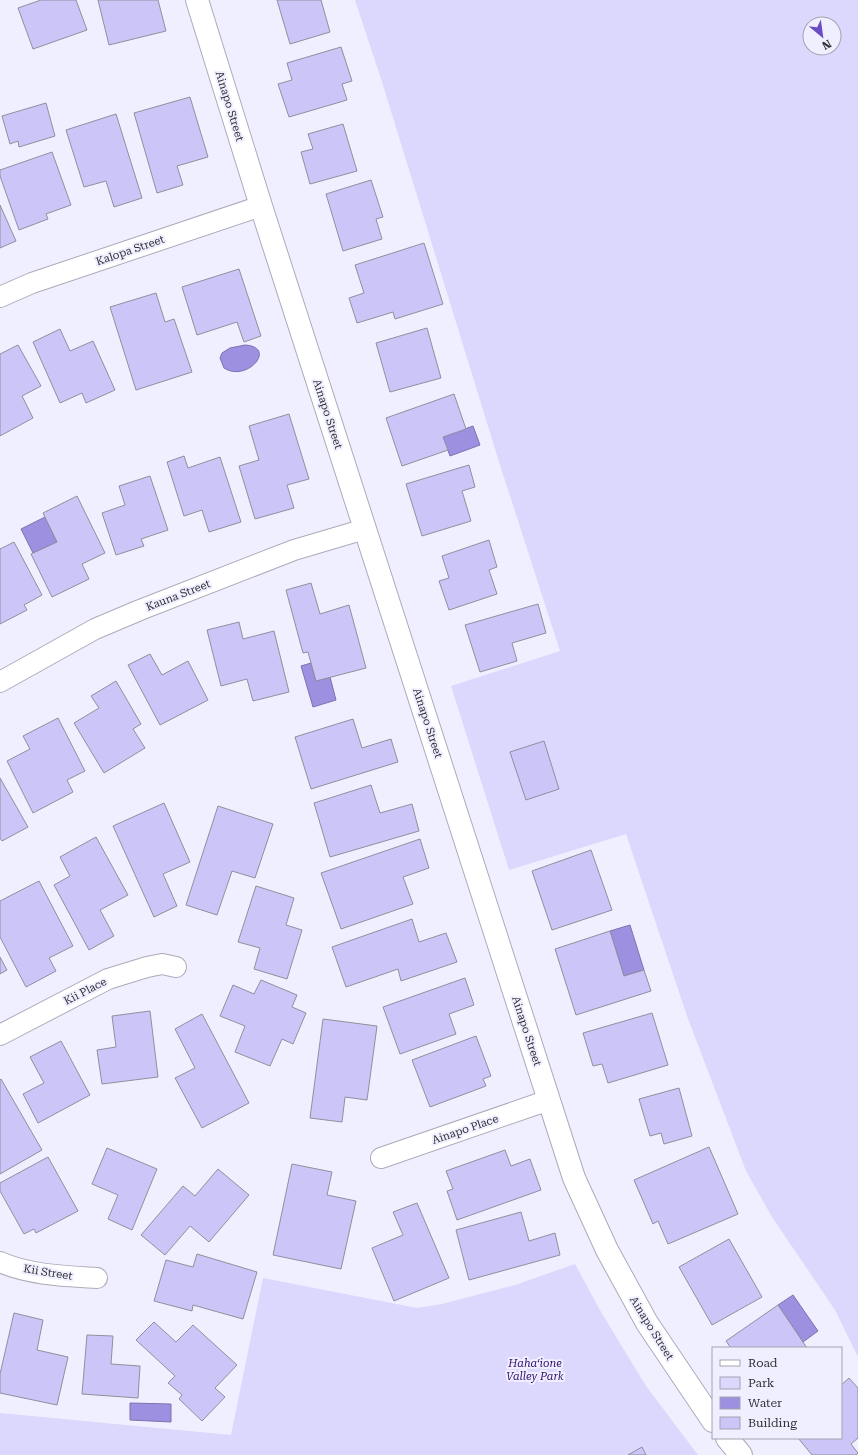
<svg xmlns="http://www.w3.org/2000/svg" width="858" height="1455" font-family="'Roboto Serif',serif">
	<style>
		.green { fill: #dbd7fd; fill-rule: evenodd }
		.water { fill: #9d90e0; stroke: #7c73ad }
		.building { fill: #ccc5f8; stroke: #908f9d }
		.lines { fill: none; stroke-linecap: round; stroke-linejoin: round }
		.minor-casing { stroke: #adabba; stroke-width: 22 }
		.tertiary-casing { stroke: #adabba; stroke-width: 24 }
		.minor { stroke: #fff; stroke-width: 20 }
		.tertiary { stroke: #fff; stroke-width: 22 }
		.labels { text-anchor: middle; stroke-width: 4; stroke-linejoin: round; paint-order: stroke }
		.street-label { font-size: 11px; fill: #303036; stroke: #f0efff }
		.park-label { font-size: 11px; font-style: italic; fill: #2f0c6b; stroke: #f0efff }
	</style>
	<rect width="100%" height="100%" fill="#f0efff"/>
	<g class="green">
		<path d="M355,0h503v1357l-23,-47 -63,-93 -26,-46 -59,-155 -61,-182 -117,36 -58,-184 109,-35 -60,-186 -118,-383zM810,24h24v24h-24z"/>
		<path d="M575,1264l26,48 45,74 52,69h-698v-42l231,22 32,-157 154,30 25,-4 73,-19z"/>
	</g>
	<g class="water">
		<path d="M245,345c33,2 2,38 -21,23l-4,-10 2,-5 8,-5z"/>
		<path d="M473,426l7,19 -30,11 -7,-19z"/>
		<path d="M45,517l12,25 -24,11 -12,-24z"/>
		<path d="M311,663l5,18 14,-4 6,23 -23,7 -12,-41z"/>
		<path d="M630,925l14,45 -20,6 -14,-45z"/>
		<path d="M793,1295l25,36 -15,11 -25,-37z"/>
		<path d="M130,1403l41,1v18l-41,-2z"/>
	</g>
	<g class="building">
		<path d="M41,0h35l11,30 -54,19 -15,-41z"/>
		<path d="M98,0h60l8,31 -57,14z"/>
		<path d="M277,0h44l9,32 -40,12z"/>
		<path d="M341,47l11,34 -10,3 5,16 -58,17 -11,-33 14,-4 -5,-17z"/>
		<path d="M190,97l18,60 -31,9 6,19 -26,8 -23,-80z"/>
		<path d="M46,103l9,33 -36,11 -1,-6 -8,3 -8,-28z"/>
		<path d="M116,114l26,84 -28,9 -8,-26 -22,6 -18,-57z"/>
		<path d="M343,124l14,47 -47,13 -9,-32 12,-3 -5,-15z"/>
		<path d="M52,152l19,53 -25,9 2,5 -29,11 -19,-54v-6z"/>
		<path d="M371,180l12,37 -7,2 6,20 -39,12 -17,-57z"/>
		<path d="M0,205l16,36 -16,7z"/>
		<path d="M424,243l19,61 -48,15 -2,-7 -36,11 -8,-25 15,-5 -9,-28z"/>
		<path d="M239,269l22,67 -17,6 -7,-20 -40,13 -15,-48z"/>
		<path d="M156,293l9,29 9,-3 18,53 -56,18 -26,-83z"/>
		<path d="M427,328l14,50 -51,14 -14,-49z"/>
		<path d="M60,329l10,22 23,-10 22,49 -29,13 -4,-10 -22,10 -27,-61z"/>
		<path d="M18,345l23,41 -19,10 11,22 -33,18v-82z"/>
		<path d="M454,394l12,35 -23,8 5,13 -46,16 -16,-48z"/>
		<path d="M289,414l20,65 -22,6 7,23 -39,11 -16,-53 20,-6 -10,-34z"/>
		<path d="M184,456l4,12 32,-11 21,65 -32,10 -7,-22 -18,6 -17,-54z"/>
		<path d="M469,465l6,22 -13,4 9,30 -49,15 -16,-52z"/>
		<path d="M150,476l18,54 -27,9 3,7 -28,9 -14,-42 23,-8 -6,-19z"/>
		<path d="M77,496l28,57 -23,11 7,15 -37,18 -21,-43 26,-12 -14,-29z"/>
		<path d="M489,540l8,27 -8,3 8,24 -48,16 -10,-29 10,-3 -7,-22z"/>
		<path d="M14,542l28,53 -18,10 3,5 -27,14v-75z"/>
		<path d="M311,583l9,31 29,-9 17,63 -50,13 -8,-29 -5,1 -17,-63z"/>
		<path d="M538,604l8,29 -34,10 5,18 -37,11 -15,-47z"/>
		<path d="M239,622l4,17 31,-8 15,61 -36,9 -6,-22 -26,7 -14,-56z"/>
		<path d="M150,654l12,21 26,-14 20,39 -48,25 -32,-60z"/>
		<path d="M116,681l25,43 -8,5 12,19 -41,25 -30,-50 25,-15 -8,-12z"/>
		<path d="M58,718l27,53 -18,9 6,12 -40,21 -26,-52 23,-12 -7,-13z"/>
		<path d="M353,719l9,29 29,-9 7,23 -87,27 -16,-52z"/>
		<path d="M544,741l15,48 -33,11 -16,-48z"/>
		<path d="M0,778l28,49 -26,14 -2,-3z"/>
		<path d="M371,785l9,28 32,-9 7,27 -89,26 -16,-54z"/>
		<path d="M164,803l26,59 -27,12 14,32 -23,11 -41,-91z"/>
		<path d="M218,806l55,18 -18,54 -23,-7 -15,44 -31,-10z"/>
		<path d="M96,837l32,58 -28,15 14,26 -25,14 -35,-65 16,-9 -10,-19z"/>
		<path d="M420,839l9,29 -26,9 10,27 -72,25 -20,-56z"/>
		<path d="M591,850l21,60 -60,20 -20,-59z"/>
		<path d="M39,881l34,65 -24,12 7,13 -30,16 -26,-50v-36z"/>
		<path d="M256,886l38,12 -8,27 16,5 -15,49 -33,-10 6,-21 -22,-6z"/>
		<path d="M412,919l7,23 27,-9 11,29 -56,19 -3,-12 -52,18 -14,-40z"/>
		<path d="M610,931l14,45 20,-6 7,21 -75,24 -21,-66z"/>
		<path d="M0,957l7,13 -7,4z"/>
		<path d="M465,978l9,27 -25,9 7,20 -56,20 -17,-47z"/>
		<path d="M261,980l36,15 -5,12 14,6 -13,31 -11,-5 -12,27 -35,-14 10,-26 -25,-10 13,-31 21,9z"/>
		<path d="M150,1011l8,66 -56,7 -5,-34 19,-3 -4,-31z"/>
		<path d="M652,1013l16,52 -60,18 -6,-19 -9,2 -10,-33z"/>
		<path d="M202,1014l47,89 -47,25 -27,-50 20,-10 -20,-39z"/>
		<path d="M323,1019l54,7 -10,74 -22,-3 -3,25 -32,-4z"/>
		<path d="M476,1036l15,40 -8,3 3,7 -56,21 -18,-47z"/>
		<path d="M61,1041l29,54 -52,28 -15,-29 21,-11 -14,-26z"/>
		<path d="M1,1079l41,71 -42,24v-94z"/>
		<path d="M679,1088l13,48 -28,8 -3,-11 -11,3 -11,-37z"/>
		<path d="M709,1147l29,67 -70,30 -10,-23 -5,3 -19,-44z"/>
		<path d="M107,1148l50,21 -25,61 -24,-11 10,-24 -26,-11z"/>
		<path d="M505,1150l6,16 19,-7 11,31 -84,30 -10,-29 6,-2 -7,-18z"/>
		<path d="M48,1157l30,54 -42,22 -2,-4 -10,5 -24,-43v-8z"/>
		<path d="M292,1164l40,8 -5,23 29,6 -15,68 -68,-14z"/>
		<path d="M218,1169l31,26 -40,47 -19,-16 -25,29 -24,-20 42,-49 12,10z"/>
		<path d="M417,1203l32,75 -55,23 -22,-53 31,-13 -10,-23z"/>
		<path d="M521,1212l8,29 26,-8 5,22 -91,25 -13,-50z"/>
		<path d="M729,1239l33,58 -50,28 -33,-58z"/>
		<path d="M197,1254l60,18 -14,47 -50,-14 -1,6 -38,-10 12,-41 27,7z"/>
		<path d="M778,1305l29,43h-76l-5,-7z"/>
		<path d="M14,1313l29,7 -6,30 31,7 -11,48 -57,-12v-19z"/>
		<path d="M154,1322l22,20 17,-17 44,40 -22,23 10,9 -23,24 -23,-22 3,-4 -14,-12 7,-7 -39,-36z"/>
		<path d="M87,1335l26,1 -2,28 29,2 -2,32 -56,-4z"/>
		<path d="M849,1378l9,10v50l-7,6 7,9 -2,2h-44l-14,-17h43v-53z"/>
		<path d="M642,1447l4,8h-18z"/>
	</g>
	<g class="lines">
		<g class="minor-casing">
			<g id="minor">
				<path d="M0,297l32,-14 229,-77"/>
				<path d="M0,682l95,-53 45,-19 154,-60 71,-21"/>
				<path d="M0,1035l108,-56 39,-12 15,-3 14,3"/>
				<path d="M381,1158l168,-58"/>
				<path d="M0,1262c29,13 65,14 97,16"/>
			</g>
		</g>
		<g class="tertiary-casing">
			<g id="tertiary">
				<path d="M197,0l64,206 313,972 33,72 40,73 66,98"/>
				<path d="M727,1438l14,17"/>
			</g>
		</g>
		<use href="#minor" class="minor"/>
		<use href="#tertiary" class="tertiary"/>
	</g>
	<g class="labels">
		<g class="street-label">
			<text transform="translate(230 106) rotate(73)" y="4">Ainapo Street</text>
			<text transform="translate(130 250) rotate(-19)" y="4">Kalopa Street</text>
			<text transform="translate(328 414) rotate(72)" y="4">Ainapo Street</text>
			<text transform="translate(178 595) rotate(-21)" y="4">Kauna Street</text>
			<text transform="translate(428 723) rotate(72)" y="4">Ainapo Street</text>
			<text transform="translate(85 991) rotate(-27)" y="4">Kii Place</text>
			<text transform="translate(527 1031) rotate(72)" y="4">Ainapo Street</text>
			<text transform="translate(465 1129) rotate(-19)" y="4">Ainapo Place</text>
			<text transform="translate(48 1272) rotate(9)" y="4">Kii Street</text>
			<text transform="translate(652 1328) rotate(58)" y="4">Ainapo Street</text>
		</g>
		<g class="park-label">
			<text x="535" y="1367">Haha‘ione<tspan x="535" dy="13">Valley Park</tspan></text>
		</g>
	</g>
	<rect x="712" y="1347" width="130" height="92" fill="#f0efff" stroke="#a3a3af"/>
	<rect x="720" y="1360" width="20" height="6" fill="#ffffff" stroke="#a3a3af"/>
	<text x="748" y="1367" font-size="12" fill="#303036">Road</text>
	<rect x="720" y="1377" width="20" height="12" fill="#dbd7fd" stroke="#a3a3af"/>
	<text x="748" y="1387" font-size="12" fill="#303036">Park</text>
	<rect x="720" y="1397" width="20" height="12" fill="#9d90e0" stroke="#a3a3af"/>
	<text x="748" y="1407" font-size="12" fill="#303036">Water</text>
	<rect x="720" y="1417" width="20" height="12" fill="#ccc5f8" stroke="#a3a3af"/>
	<text x="748" y="1427" font-size="12" fill="#303036">Building</text>
	<g transform="translate(822 36) rotate(151)"><circle r="19" fill="#f0efff" stroke="#a3a3af"/>
	<path d="M0-3L7 15L0 10L-7 15Z" fill="#6b4cc5"/>
	<text y="-6" font-size="11" font-weight="bold" text-anchor="middle" fill="#303036">N</text>
	</g>
</svg>
